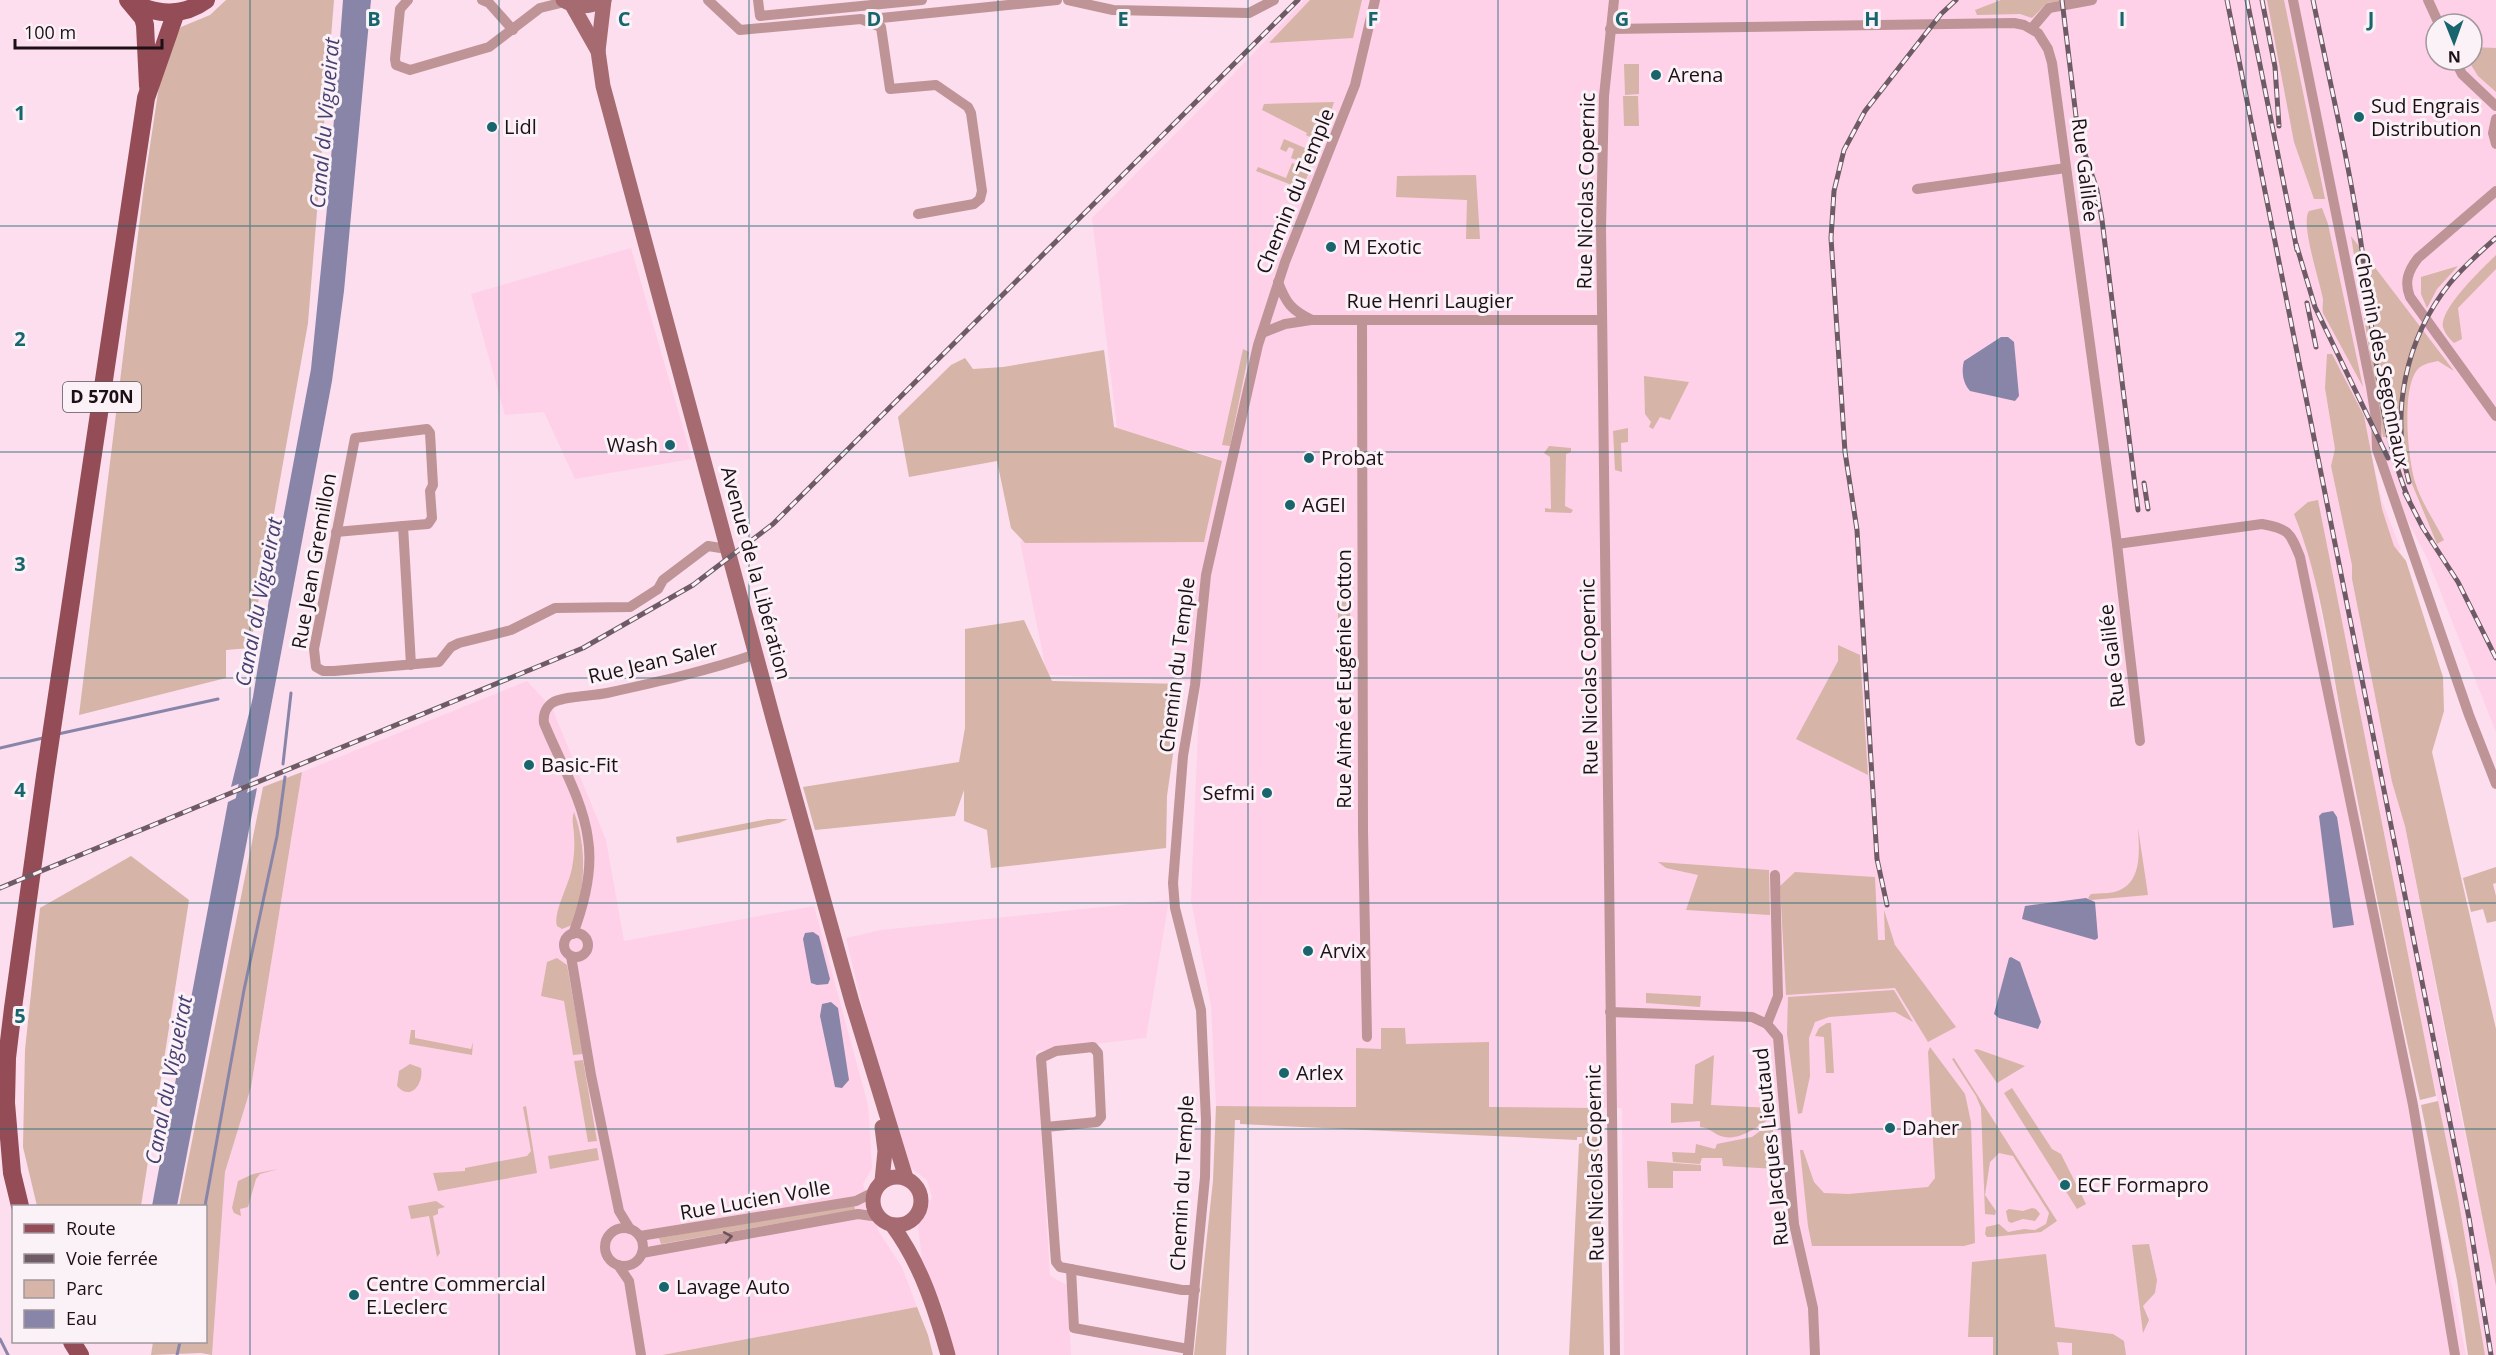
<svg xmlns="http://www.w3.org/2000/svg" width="2496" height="1355" font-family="'Open Sans',sans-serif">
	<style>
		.built { fill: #fed1e9; fill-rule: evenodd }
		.green { fill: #d6b4a7 }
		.water { fill: #8885a9 }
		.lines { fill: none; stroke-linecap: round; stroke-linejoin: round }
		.stream { stroke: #8885a9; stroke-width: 3 }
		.canal { stroke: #8885a9; stroke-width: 10 }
		.street { stroke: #be9497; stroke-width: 10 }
		.secondary { stroke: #a66b71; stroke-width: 15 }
		.primary { stroke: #944c56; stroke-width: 18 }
		.rail-casing { stroke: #6e5b65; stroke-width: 5 }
		.rail { stroke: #faf2f6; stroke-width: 3; stroke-dasharray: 9; stroke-linecap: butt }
		.oneway { stroke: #6d5256 }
		.grid { fill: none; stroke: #18656d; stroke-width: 1.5; stroke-opacity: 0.55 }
		.poi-dot { fill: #18656d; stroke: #faf2f6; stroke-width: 2 }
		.labels { text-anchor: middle; stroke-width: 6; stroke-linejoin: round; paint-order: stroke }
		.shield { fill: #faf2f6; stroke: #5f5359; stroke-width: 1.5 }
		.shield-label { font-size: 18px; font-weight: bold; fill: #1c0f16 }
		.poi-label { font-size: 20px; fill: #1c0f16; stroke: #faf2f6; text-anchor: start }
		.street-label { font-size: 20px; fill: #1c0f16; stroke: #faf2f6 }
		.water-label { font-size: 21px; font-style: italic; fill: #473f72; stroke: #faf2f6 }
		.grid-label { font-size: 20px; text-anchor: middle; font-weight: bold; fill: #18656d; stroke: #faf2f6; stroke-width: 6; stroke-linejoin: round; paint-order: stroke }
	</style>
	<rect width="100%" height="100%" fill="#fcdeee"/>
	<g class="built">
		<path d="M1304,0h1192v732l-69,-174 -57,-109 12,52 19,49 -49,24v5l40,203 13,43 55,287 31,142 5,32v69h-11l-27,-158 -129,-609 -8,-47 -4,53 93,487 56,274h-842l-2,-247 -406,-2 -5,-101 -20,-105 9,-219 -153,-6 -27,-134 185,-4 14,-78 -102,-31 -25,-210 115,-116zM2436,24h36v36h-36z"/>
		<path d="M631,248l61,211 -117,20 -31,-67 -39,3 -34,-121z"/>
		<path d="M527,681l25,27 54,132 18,101 190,-35 54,199 4,63 -9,16 16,48 23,35 15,40 -255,48h-450l13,-183 26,-85 51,-315z"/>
		<path d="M1169,900l-23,138 -110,13 14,225 17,9 4,70h-116l-12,-46 -21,-50 -4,-33 14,-29 -5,-17 -16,-12 -35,-104 -30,-126 35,-8z"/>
	</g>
	<g class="green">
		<path d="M226,0h108l-26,323 -58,325 -24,2v28l-147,37 65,-529 19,-127 18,-32 29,-12z"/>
		<path d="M1310,0h52l-9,38 -84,5z"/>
		<path d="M2001,0h59v1l-13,2 -15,15 -12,-4 -43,1 -2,-5z"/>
		<path d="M2267,0h17l41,199h-11l-20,-57z"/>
		<path d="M2472,47l24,1v44l-18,-16 -10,-16h4z"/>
		<path d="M1624,64h15v30l-14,1z"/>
		<path d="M1623,96h15l1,30h-15z"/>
		<path d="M1334,102l-13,41 -15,-8 1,-2 -45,-23 2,-6z"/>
		<path d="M1284,139l33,14 -15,36 -46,-18 2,-4 28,11 6,-15 3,1 2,-4 -6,-2 3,-9 -5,-2 -3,5 -6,-3z"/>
		<path d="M1476,175l4,64h-14l1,-39 -71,-3 1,-21z"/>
		<path d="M2322,208l6,16 35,163 -40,-74c-1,-5 0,-10 0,-14 -3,-17 -23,-76 -14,-88z"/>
		<path d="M2351,236l103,135 -16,-10c-9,2 -18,3 -23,12 -13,22 -7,85 0,109 6,20 20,40 29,58l-7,4 -27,-65 -6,-42h-21z"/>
		<path d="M2496,255v14l-38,39 4,31 -8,4c-5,-5 -9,-9 -11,-16 -3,-19 40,-59 53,-72z"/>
		<path d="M2458,266l-21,23 -10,19 -6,-14v-17z"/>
		<path d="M1243,349l6,3 -19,94 -8,-1z"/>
		<path d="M1104,350l10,77 108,34 -18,81 -179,1 -14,-15 -14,-67 -88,16 -11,-60 53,-52 14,-7 8,11 30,-2z"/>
		<path d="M2327,354h5l32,62 18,93 12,37 12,15 37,116 1,34 -12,41 64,277v257l-91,-460 -13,-44 -40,-203v-14l-21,-99 4,-17 -10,-61z"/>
		<path d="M1644,376l45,6 -19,38 -10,-3 -7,12 -4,-2 2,-5 -6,-8z"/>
		<path d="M1628,428v14l-7,1 1,29 -7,-2 -2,-39z"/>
		<path d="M1549,446l22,2v4l-5,2 -1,52 8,4 -2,3 -26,-1v-4l6,1 -1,-52 -6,-4z"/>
		<path d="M2318,500l118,596 -16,4c-28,-122 -52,-246 -76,-369 -14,-72 -22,-148 -50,-217l14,-12z"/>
		<path d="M1349,579l2,61h-13v-60z"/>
		<path d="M1024,620l28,61 131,3 -16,112 -1,52 -175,20 -4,-38 -23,-9v-31l-9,26 -140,14 -12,-43 156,-25 6,-34v-99z"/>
		<path d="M1838,645l22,10 8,120 -72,-36 42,-78z"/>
		<path d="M302,772l-51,315 -26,85 -13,183 -11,-2 -50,2 2,-13h53v-136h-27l84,-419z"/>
		<path d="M574,812c13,35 12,78 -2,113l-10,4 -5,-3c-4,-14 12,-41 15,-58 2,-11 3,-22 2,-33 0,-9 -3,-14 0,-23z"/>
		<path d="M768,819h20l-9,4 -102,20 -1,-6z"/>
		<path d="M2138,828l10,67 -57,5 -3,-2 3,-4c9,-1 21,0 29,-4 23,-10 19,-43 18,-62z"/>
		<path d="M131,856l58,44 -48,306h-104l-14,-59 2,-97 15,-142z"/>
		<path d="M1658,862l111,8 1,45 -84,-5 12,-35 -32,-7z"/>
		<path d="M2496,867v16l-3,1 3,12v25l-9,2 -4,-14 -12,3 -8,-34z"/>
		<path d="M1795,872l80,5 3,63h7l-1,-30 11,35 61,82 -28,15 -33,-54 -109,7 -6,-109z"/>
		<path d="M557,958l10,7 16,89 -10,1 -9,-54 -23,-5 6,-34z"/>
		<path d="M1894,990l19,32 -18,-10 -66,5 -14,5 -6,16 1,38 -8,37 -4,1 -11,-80 1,-37z"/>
		<path d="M1646,993l55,3 -1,11 -54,-4z"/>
		<path d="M1827,1023h4l3,50h-8l-2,-36 -9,-1 4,-8z"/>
		<path d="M1381,1028h24l1,16 83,-2v65l109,1 6,247h-35l10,-211 3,-1v-6h-5v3l-337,-16v-4h-5l-9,235h-32l19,-174 3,-75 140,1v-59l25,1z"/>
		<path d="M411,1030h4v8l56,11 2,-7 -1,13 -63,-11z"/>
		<path d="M1930,1047l35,47 6,28 4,121 -11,3h-152l-4,-20 -8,-76h3l11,32 10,11 24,1 80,-7 7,-9 -7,-126z"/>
		<path d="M1977,1049l48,17 -28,17 -23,-33z"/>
		<path d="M1714,1055l-3,50 61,3 1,8c-14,10 -36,28 -55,19 -7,-4 -9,-7 -18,-8v-6l-29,2v-20l22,1 2,-39z"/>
		<path d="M1954,1058l103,163 -16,11 -49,5h-5l-2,-3 1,-7 13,-3 9,8 16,-3 11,1 11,-6 3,-11 -36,-57 -14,-3 -9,9 -5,33 11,16 -1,4 -10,-1 -4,-106 -5,-12 -24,-37z"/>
		<path d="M583,1060l14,81 -9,1 -14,-81z"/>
		<path d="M410,1064l11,4c3,15 -10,34 -24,18l2,-15z"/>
		<path d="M2012,1088l40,61 9,5 25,50 -9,5 -73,-116z"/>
		<path d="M2438,1101l20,96 27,158h-17l-11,-75 -36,-175z"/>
		<path d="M526,1106l11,67 -99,18 -5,-18 32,-2v-3l62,-12 4,-5 -8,-44z"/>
		<path d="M1772,1122l5,47 -54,-3 -1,-8h-20l-2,6 -27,-2 -1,-10 23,1 1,-9 19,5 2,-5 35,-7z"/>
		<path d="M597,1148l2,12 -49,9 -2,-13z"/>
		<path d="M1647,1161l54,4v6h-28v17h-25z"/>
		<path d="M278,1169l-18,5 -4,5 -8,28 -8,2 1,7 -7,-3 -2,-5 6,-27 15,-7z"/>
		<path d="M436,1201l9,6 -7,2v5l-5,2 7,37 -3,4 -8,-41 -18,3 -3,-13z"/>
		<path d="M854,1204l1,6 -194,34 -2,-6z"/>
		<path d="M2032,1208l4,1 4,5 -5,7 -12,-2 -12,4 -3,-2 -2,-10 3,-2 14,2z"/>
		<path d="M2149,1244l8,36 -2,13 -12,13 6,14 -6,13 -11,-88z"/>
		<path d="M2046,1254l9,73 58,7 11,7 2,14h-54v-12l-15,-1 2,13h-66v-18h-25l4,-75z"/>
		<path d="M917,1307l11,28 5,20h-271z"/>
	</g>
	<g class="water">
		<path d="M343,0h28l-27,291 -12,90 -74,395 -27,11 22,-90 23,-141 35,-187 17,-171z"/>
		<path d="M2001,337h7l6,5 5,54 -4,5 -45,-10c-7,-7 -9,-20 -6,-30z"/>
		<path d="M257,788l-80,418h-25l76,-404z"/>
		<path d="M2333,811l4,6 17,108 -21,3 -14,-112 3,-3z"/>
		<path d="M2086,898l9,4 3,36 -3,2 -73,-21 3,-13z"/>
		<path d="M813,932l6,4 11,43 -2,5 -11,1 -6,-2 -8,-44 2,-6z"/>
		<path d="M2011,957l9,5 21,60 -3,7 -39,-11 -5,-4 15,-56z"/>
		<path d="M831,1002l7,6 11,72 -7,8 -7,-1 -15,-71 2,-12z"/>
	</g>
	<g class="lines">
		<g class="stream">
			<path d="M58,734l160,-35"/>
			<path d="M0,748l43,-10"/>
			<path d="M283,764l8,-71"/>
			<path d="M205,1206l39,-216 33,-154 8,-59"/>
			<path d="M0,1339l8,16"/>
			<path d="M177,1355l3,-13"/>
		</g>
		<path class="canal" d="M239,808l8,-41"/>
		<g class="street">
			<path d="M408,0l-8,9 -5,50 1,6 14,5 79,-23 51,-39 25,-6"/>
			<path d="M482,0l7,3 24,27"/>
			<path d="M708,0l32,30 121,-11 20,8 9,62 46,-4 32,22 3,6 11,78 -2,8 -6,5 -56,10"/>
			<path d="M758,0l2,16 162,-16"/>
			<path d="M1068,0l45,10 136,3 25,-13"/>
			<path d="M1614,0l-10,96 -3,131 14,1128"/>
			<path d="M2293,0l78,387 5,32 1,30 92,266 27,69"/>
			<path d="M2428,0l11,24"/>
			<path d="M871,23l10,-5 176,-18"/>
			<path d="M2032,28l17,-20 43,-8"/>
			<path d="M1610,29l404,-6 10,2 14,8 10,16 4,14 65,481 23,197"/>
			<path d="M2455,60l7,14 34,32"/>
			<path d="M2496,119l-3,14 3,11"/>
			<path d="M1917,189l149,-21"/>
			<path d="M2496,191l-78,67c-10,13 -14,24 -8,39l86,119"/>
			<path d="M1278,282c8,21 13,28 34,38h290"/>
			<path d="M1362,320l1,511 4,206"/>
			<path d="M1262,333l23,-9 26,-4"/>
			<path d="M336,532l67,-6"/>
			<path d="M2117,544l145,-20c27,5 28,8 38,33l113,548 42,250"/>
			<path d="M411,665l-8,-139 25,-2 4,-6 -2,-27 3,-6 -3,-52 -3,-4 -72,9 -41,211 2,18 7,4h11l105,-9 12,-15 8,-4 52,-13 44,-22 75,-1 28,-18 5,-9 45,-34 19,3"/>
			<circle cx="576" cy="945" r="12"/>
			<path d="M573,934c11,-29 20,-64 15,-95 -5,-39 -29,-79 -44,-116 -1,-7 1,-15 8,-20 10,-7 41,-7 55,-10 50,-11 100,-22 149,-39"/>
			<path d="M571,956l20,119 28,136 11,18"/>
			<path d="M1610,1012l142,5 15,7 11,13 16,187 19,84 2,47"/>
			<path d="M1767,1024l11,-28 -3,-121"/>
			<path d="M1046,1127l51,-5 4,-5 -3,-64 -5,-6 -37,4 -15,7 15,204 4,5 122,23h13"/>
			<circle cx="624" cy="1247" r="19"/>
			<path d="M640,1236l216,-35 18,-9"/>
			<path d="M642,1253l216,-39 21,3"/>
			<path d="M618,1265l11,16 12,74"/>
			<path d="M1071,1269l3,59 114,21"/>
			<path d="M1188,1355l17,-178 1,-57 -5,-110 -26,-102 -2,-25 10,-127 12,-71 11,-110 52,-230 27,-83 70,-177 20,-85"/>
		</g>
		<g class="secondary">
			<path d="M563,0c14,9 27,7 41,0"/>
			<path d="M604,0l-6,51 5,35 171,636 78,280 54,176"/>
			<path d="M572,5l26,46"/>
			<path d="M882,1127l3,24 -3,30"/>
			<circle cx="897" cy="1201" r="24"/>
			<path d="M892,1225c29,39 43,84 56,130"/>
		</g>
		<g class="primary">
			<path d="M128,0l15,18 2,7 3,61"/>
			<path d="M133,3c24,12 50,14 73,-3"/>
			<path d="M20,1206l-8,-33 -6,-70 1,-45 6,-50 32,-232 101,-678 30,-86"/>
			<path d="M72,1342l8,13"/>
		</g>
		<g class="rail-casing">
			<g id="rail">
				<path d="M2062,0l16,133 19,57 5,30 36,290"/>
				<path d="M2227,0l242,1218 22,137"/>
				<path d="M2247,0l50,250"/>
				<path d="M2262,0l13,67 4,59"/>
				<path d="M2313,0c18,88 39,175 51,264 11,79 14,162 45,236"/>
				<path d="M2296,244l19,63 73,151"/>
				<path d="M2307,303l9,44"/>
				<path d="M2409,482c-19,-68 -4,-143 41,-199 14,-17 30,-31 46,-45"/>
				<path d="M2144,483l4,26"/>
				<path d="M2405,493l18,35 35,54 38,76"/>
				<path d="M0,888l583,-240 110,-63 80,-61 525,-524"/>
				<path d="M1887,905l-10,-46 -20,-329 -12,-78 -14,-214 3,-47 10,-41 21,-39 76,-97 15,-14"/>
			</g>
		</g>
		<use href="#rail" class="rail"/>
	</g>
	<defs><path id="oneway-chevron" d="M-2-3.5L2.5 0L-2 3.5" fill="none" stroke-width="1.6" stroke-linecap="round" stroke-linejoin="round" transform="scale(1.5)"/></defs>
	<use class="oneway" href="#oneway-chevron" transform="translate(728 1237) rotate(-10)"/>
	<path class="grid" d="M250,0v1355M499,0v1355M749,0v1355M998,0v1355M1248,0v1355M1498,0v1355M1747,0v1355M1997,0v1355M2246,0v1355M0,226h2496M0,452h2496M0,678h2496M0,903h2496M0,1129h2496"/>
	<g class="poi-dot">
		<circle cx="1656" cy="75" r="6"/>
		<circle cx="2359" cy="117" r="6"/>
		<circle cx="492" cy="127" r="6"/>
		<circle cx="1331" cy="247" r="6"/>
		<circle cx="670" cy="445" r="6"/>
		<circle cx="1309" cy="458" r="6"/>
		<circle cx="1290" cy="505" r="6"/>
		<circle cx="529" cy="765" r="6"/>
		<circle cx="1267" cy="793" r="6"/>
		<circle cx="1308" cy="951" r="6"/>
		<circle cx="1284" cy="1073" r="6"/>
		<circle cx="1890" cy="1128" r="6"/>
		<circle cx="2065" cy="1185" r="6"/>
		<circle cx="664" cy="1287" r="6"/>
		<circle cx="354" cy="1295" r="6"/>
	</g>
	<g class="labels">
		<rect class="shield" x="63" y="382" width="78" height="30" rx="4.5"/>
		<g class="shield-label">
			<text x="102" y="403">D 570N</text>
		</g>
		<g class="poi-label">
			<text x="1668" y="82">Arena</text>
			<text x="2371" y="113">Sud Engrais<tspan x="2371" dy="23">Distribution</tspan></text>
			<text x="504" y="134">Lidl</text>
			<text x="1343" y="254">M Exotic</text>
			<text x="658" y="452" text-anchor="end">Wash</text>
			<text x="1321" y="465">Probat</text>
			<text x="1302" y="512">AGEI</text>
			<text x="541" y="772">Basic-Fit</text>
			<text x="1255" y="800" text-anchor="end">Sefmi</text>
			<text x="1320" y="958">Arvix</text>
			<text x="1296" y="1080">Arlex</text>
			<text x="1902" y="1135">Daher</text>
			<text x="2077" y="1192">ECF Formapro</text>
			<text x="366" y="1291">Centre Commercial<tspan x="366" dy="23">E.Leclerc</tspan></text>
			<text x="676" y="1294">Lavage Auto</text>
		</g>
		<g class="street-label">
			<text transform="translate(2085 170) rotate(83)" y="7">Rue Galilée</text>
			<text transform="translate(1295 191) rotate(-68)" y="7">Chemin du Temple</text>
			<text transform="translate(1586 191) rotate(-89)" y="7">Rue Nicolas Copernic</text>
			<text x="1430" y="308">Rue Henri Laugier</text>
			<text transform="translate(2382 360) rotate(79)" y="7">Chemin des Segonnaux</text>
			<text transform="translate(314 561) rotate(-80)" y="7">Rue Jean Gremillon</text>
			<text transform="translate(756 573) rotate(75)" y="7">Avenue de la Libération</text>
			<text transform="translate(2112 656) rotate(-97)" y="7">Rue Galilée</text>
			<text transform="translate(653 662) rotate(-13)" y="7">Rue Jean Saler</text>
			<text transform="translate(1177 665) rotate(-83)" y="7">Chemin du Temple</text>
			<text transform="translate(1589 677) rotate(-91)" y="7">Rue Nicolas Copernic</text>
			<text transform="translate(1344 679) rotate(-90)" y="7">Rue Aimé et Eugénie Cotton</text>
			<text transform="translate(1771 1147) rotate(-96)" y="7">Rue Jacques Lieutaud</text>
			<text transform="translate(1595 1163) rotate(-91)" y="7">Rue Nicolas Copernic</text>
			<text transform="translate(1182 1183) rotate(-87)" y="7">Chemin du Temple</text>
			<text transform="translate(755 1200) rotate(-10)" y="7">Rue Lucien Volle</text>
		</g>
		<g class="water-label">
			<text transform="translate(325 123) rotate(-85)" y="7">Canal du Vigueirat</text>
			<text transform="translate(259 602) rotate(-79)" y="7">Canal du Vigueirat</text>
			<text transform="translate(169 1080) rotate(-79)" y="7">Canal du Vigueirat</text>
		</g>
	</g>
	<g class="grid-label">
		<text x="374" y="26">B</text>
		<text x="624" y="26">C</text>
		<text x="874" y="26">D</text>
		<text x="1123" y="26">E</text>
		<text x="1373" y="26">F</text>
		<text x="1622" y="26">G</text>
		<text x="1872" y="26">H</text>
		<text x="2122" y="26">I</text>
		<text x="2371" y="26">J</text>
		<text x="20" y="120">1</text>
		<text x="20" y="346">2</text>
		<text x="20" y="571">3</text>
		<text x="20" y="797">4</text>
		<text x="20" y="1023">5</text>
	</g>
	<rect x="12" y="1205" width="195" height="138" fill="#faf2f6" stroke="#a1979c" stroke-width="1.5"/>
	<rect x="24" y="1224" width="30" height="9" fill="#944c56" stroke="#a1979c" stroke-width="1.5"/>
	<text x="66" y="1235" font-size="18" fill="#1c0f16">Route</text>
	<rect x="24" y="1254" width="30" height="9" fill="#6e5b65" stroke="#a1979c" stroke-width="1.5"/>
	<text x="66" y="1265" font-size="18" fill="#1c0f16">Voie ferrée</text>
	<rect x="24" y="1280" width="30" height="18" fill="#d6b4a7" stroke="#a1979c" stroke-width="1.5"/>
	<text x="66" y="1295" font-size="18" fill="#1c0f16">Parc</text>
	<rect x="24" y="1310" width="30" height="18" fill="#8885a9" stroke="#a1979c" stroke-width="1.5"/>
	<text x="66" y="1325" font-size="18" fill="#1c0f16">Eau</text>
	<g transform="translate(2454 42) rotate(179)"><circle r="28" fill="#faf2f6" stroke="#a1979c" stroke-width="1.5"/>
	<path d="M0-4.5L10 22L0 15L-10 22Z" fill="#18656d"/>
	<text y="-9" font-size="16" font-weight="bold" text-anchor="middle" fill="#1c0f16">N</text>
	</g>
	<path d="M15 39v9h147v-9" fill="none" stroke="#1c0f16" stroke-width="3"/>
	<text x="24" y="39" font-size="18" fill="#1c0f16" stroke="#faf2f6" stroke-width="4.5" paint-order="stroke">100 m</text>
</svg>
